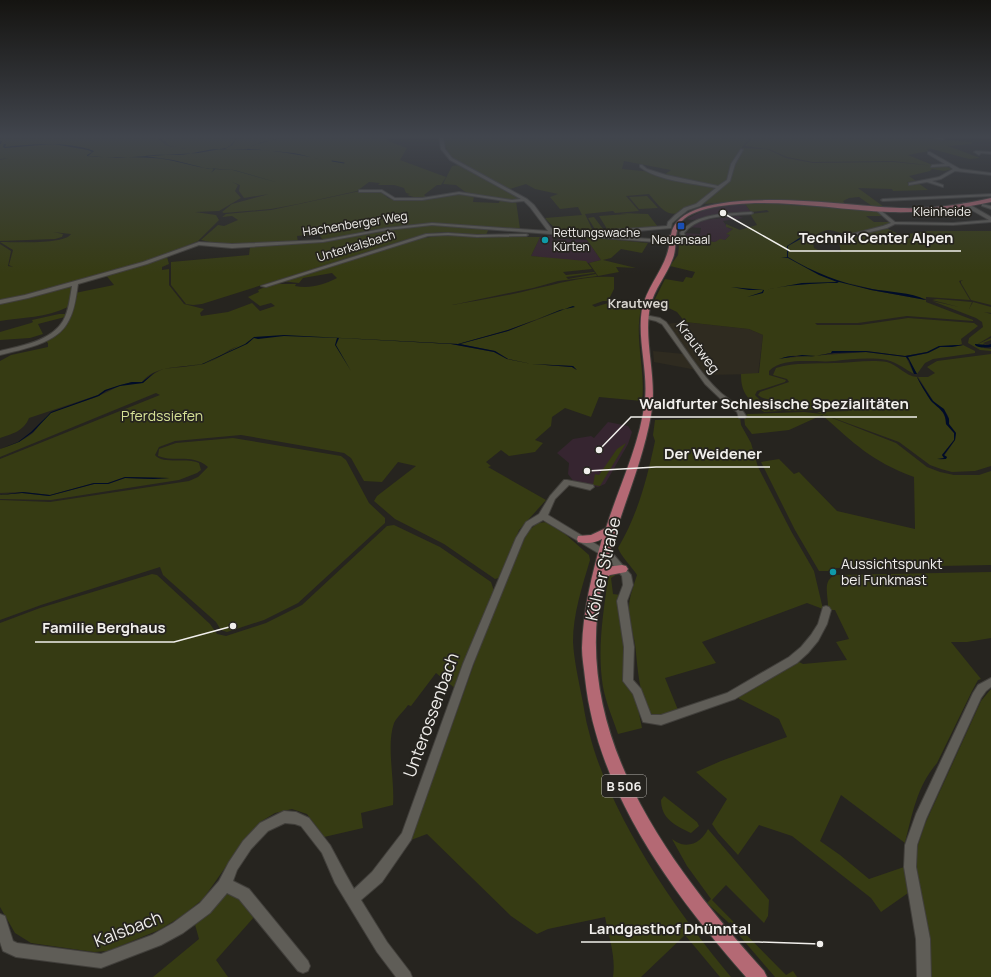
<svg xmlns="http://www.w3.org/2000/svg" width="991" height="977" font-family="Manrope,sans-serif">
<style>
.commercial{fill:#362530}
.built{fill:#2f2b20}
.green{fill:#363b13;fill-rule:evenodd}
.water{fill:#000c29}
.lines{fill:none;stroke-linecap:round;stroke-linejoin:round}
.stream{stroke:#000c29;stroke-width:1}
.canal{fill:#000c29;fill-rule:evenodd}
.minor-casing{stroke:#413f3b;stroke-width:2}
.major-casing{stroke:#413f3b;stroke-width:2}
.minor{fill:#5f5d57;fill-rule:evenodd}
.major{fill:#b46974;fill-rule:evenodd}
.transit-dot{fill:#1a4fb4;stroke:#26241f;stroke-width:1.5}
.culture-dot{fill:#0f9aa8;stroke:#26241f;stroke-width:1.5}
.labels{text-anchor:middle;stroke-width:3.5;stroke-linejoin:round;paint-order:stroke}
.far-street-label{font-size:12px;fill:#f1efec;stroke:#26241f}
.far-poi-label{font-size:12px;fill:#f1efec;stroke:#26241f;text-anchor:start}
.far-neighbourhood-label{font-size:13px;font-weight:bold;fill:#d6d3cd;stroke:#26241f}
.shield{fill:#26241f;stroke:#b4b2ae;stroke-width:1}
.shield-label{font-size:13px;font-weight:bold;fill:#f1efec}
.street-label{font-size:14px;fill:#f1efec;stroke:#26241f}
.park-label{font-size:14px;fill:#d5e095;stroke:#26241f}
.poi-label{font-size:14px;fill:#f1efec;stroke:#26241f;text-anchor:start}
.near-street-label{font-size:17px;fill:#f1efec;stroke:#26241f}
.leader{fill:none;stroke:#f1efec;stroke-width:1.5}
.callout-dot{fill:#f1efec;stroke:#26241f;stroke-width:1.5}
.callout-label{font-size:15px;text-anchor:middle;font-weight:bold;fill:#f1efec;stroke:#26241f;stroke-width:3.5;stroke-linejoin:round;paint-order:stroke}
</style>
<rect width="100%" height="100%" fill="#26241f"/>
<path class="commercial" d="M734,204H745L751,212L692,220L687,219L704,210Z
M738,216L743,218L723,221L728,228L733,229L727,234L730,235L725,240L715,242L687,239L685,235L686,233L700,234L701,228L689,227L704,220Z
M555,235L566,236L554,237L552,243H555L558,239L587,240L601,260L589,263L531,256L540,237Z
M608,422L628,426L632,432L628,444L605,484L598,487L574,482L568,474L569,463L557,453L573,439L591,436L594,438Z"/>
<path class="built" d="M685,322L749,329L763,335L758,374L704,375L666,324Z
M653,351L684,354L697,370L654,362Z"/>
<path class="green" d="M0,136H154L168,146L187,149L170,146L159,137L384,136L388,141L407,148L400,160L446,177L441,185H437L424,195L426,197L417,198L407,195L410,194L406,193L404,188L394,185H378L380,183L369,182L357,191L298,204L271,209L224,213L222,212L232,204L269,194L244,198L239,191L240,185L232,182L238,185L235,191L241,198L219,211L195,212L216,215L219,220L198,241L157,258L33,294L0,301V244L11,251L8,266L13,267L9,265L13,250L0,242C13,242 64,245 71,234L53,232L63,234L62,237L55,239L0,241V160L8,158L0,159V144L2,142L0,141Z
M444,136H651L650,138L651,136H751L736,155L727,180L718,186L664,175L671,170L624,161L622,169L653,172L716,187C706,196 684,218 669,213C662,211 654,200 649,194L626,196L639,211L615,213L613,211L585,214L593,231C572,238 560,236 545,218L582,215L578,207L560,209L550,197L558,194L535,189L526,184L510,189C493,180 457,167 447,151C445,147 445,141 444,136Z
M754,136H917C935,141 953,140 972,142V144L948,146L980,158L969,159L928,148L930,149L927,150L929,151L908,155L935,166L893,161L813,162L787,157L769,149L745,146Z
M743,148L767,149L786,158L813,163L893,162L945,167L944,166L953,169L944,171L932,169L930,171L909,176L916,181L907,182L910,185L918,183L928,190L893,191L892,189L858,188L884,207L872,206L859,197L849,198L843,201L845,204L749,200L704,204L719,188L728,183L735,164Z
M459,165L512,194L518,199L512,200L468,194L456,185L443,184L452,166Z
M360,191L381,192L388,198L394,200H422L461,194L474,196L473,202L499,203L500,199L516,201L520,229L421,224L334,239H322L319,234L297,236L298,242L223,245L201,240L218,225L224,226L238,220L232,216L222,217L226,214L271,210Z
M647,196L658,208L639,209L629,197Z
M745,204H775L878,211L886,216H866L874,222H891C886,227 855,236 847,234C828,231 830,225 812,238L814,248L818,250L841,252L838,238L886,228L901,235L928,231H991V305L971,300L961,283V281L963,280L959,281L960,283L970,300L926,297V299L872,289L848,283L871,290L926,300V302L973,320V321L907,316L858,323H815L817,325H860L908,318L974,323L978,326L961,339L962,344L952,347L939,346L927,352L905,356L866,351H833L831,353C826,354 820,355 815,356C804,357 794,354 783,358L866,352L906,357L914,374C905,369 898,363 887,360C871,357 851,359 835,361C816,363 784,356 769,371V375L786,380L785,382L757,391L755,395L760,400L784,404L787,407L780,411L764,412C749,399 741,395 741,374L759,373L763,335L749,329L685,322L677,312L654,301L665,279L683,282L686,277L692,278L695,272L670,266L678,255L679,245L687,243V239L715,242L720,239L725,240L730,235L726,234L733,229L726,227V224L740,230L757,225L750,214L769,212L767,210L751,212Z
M620,213L648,214L658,227L596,231L588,218L594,217L603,229H607L599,216L627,214Z
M436,225L489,228L486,235L442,232L424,234L202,304L193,305L186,304L171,285V262L249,255L250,247L324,242L413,226Z
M446,235L487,237H540L531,256L586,261L592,269L563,272L566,275L594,272L595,273L566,277L568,279L596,274L597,276L558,281L533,288L452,305C479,300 507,296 534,289C561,283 586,275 614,277V289L608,301H603L592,305L595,307L608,303L641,309C634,339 646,371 642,401L599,397L591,417L565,408L552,417L551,426L535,440L543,443L535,452L509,456L501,450L486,462L491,466L488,467L546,500L519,530L499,578L495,579L444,544L395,519L374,501L377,496L416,466L398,462L382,482L364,481L351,458L344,453L241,435L175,441L159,447L155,455C163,465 188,457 199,463L201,470L197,473L179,480L51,500L0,499V495L22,493L49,496L94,484H108L125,478L153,479L169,478L125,477L108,483H94L50,495L23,492L0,493V459L160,395L156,393L0,457V449C12,445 23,441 33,433C39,427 43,417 51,413C66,406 83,402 98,396C109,392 119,384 131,383C134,383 138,384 141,383C146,382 154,371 164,369C176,367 190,367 203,364C215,361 227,352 238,346C227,350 215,361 202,364C183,368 156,364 142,382H132L105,390L98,395L29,418C24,431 12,434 0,438V361L11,355L48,347V343L44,340C70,323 68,325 75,293L114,285L105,274L167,257L169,264L162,267V270L169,269V285L184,304L204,309L200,313L201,316L228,312L252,303L260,311L275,306L271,303L260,306L248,297L259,292L258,290L272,284H296L295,286C310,289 323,285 337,278L332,273L303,278L299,283L281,281L423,238ZM573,306L508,331L459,344L495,351L508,359L532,364L573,366L576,370L572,367L532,364L507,359L494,352L451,344L343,338L458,344L508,330Z
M585,237L648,243L642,253L621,249L611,258L603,260L636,268L616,267L619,272L598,276L589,263L601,260Z
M73,285L68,307C46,318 23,317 0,321V303Z
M937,299L972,302L969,309L973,302L991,307V313L984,312L991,314V336L976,345L991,338V340L983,343L991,347L983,344L984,348L991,349V351L980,350L968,343L969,338L983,327L982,322L976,318L932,301L959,307L932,300Z
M59,314H66L65,317L38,324L43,334L30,338L0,340V332L31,323L33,322L32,320Z
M963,345L975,351V353L933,359L925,363L917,374L908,359V357L928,353L940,347H952Z
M991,354V466L975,471L952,472L941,469L930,465L899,442L817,412L849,411L846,409L785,411L790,407C785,397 767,403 758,395L760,392L789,382L787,379L773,375L776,368C796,362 814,364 834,363C851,363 870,359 887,362C898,365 905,376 917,377C921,385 926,394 932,401C939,409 946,412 946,424L954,433V440L942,455L944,458L938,460L945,459L947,457L944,456L955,440L956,433L949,424C951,411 938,408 932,399C927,392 923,384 918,377H928L935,373L927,367L937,361Z
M804,412L822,414L896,443L927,467L940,472L954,475H979L991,471V565L836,568L837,571H819L795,530L761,462L779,459L794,474L799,472L837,511L915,529L914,477C871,461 855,444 822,415L789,430L752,434L745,425L744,416L748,414Z
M740,417L741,425L751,443L758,467L791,531L814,571L823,609L807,603L702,642L716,663L665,678L678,710C671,713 661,718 655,716C639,710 637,658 635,644C633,632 628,619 629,608C629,597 634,585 637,575C632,567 620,555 618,548C638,514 647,479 655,441L653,435L655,420Z
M233,438L341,456L346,460L369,503L385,518V523L298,603L264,620L227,632L221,630L216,622L163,575L160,567L41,605L0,620V500L50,502L189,481L198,477L208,467C191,453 176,463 158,456L159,449L176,443Z
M626,443L600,486L593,485L595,474L599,475L617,449Z
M546,522L565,534L589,555L590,560C582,587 573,614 573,642C574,660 578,677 581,693C584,706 585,719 589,732C610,816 676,911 731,977H720L685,935L641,977H613C616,957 609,937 605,917L548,929L537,934L511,916L427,834L411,840L494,608L528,531L538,523Z
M394,525L440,547L491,582L494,591L456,689L436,673L411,706L408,705C404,711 397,717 394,723C386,746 395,780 393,805L361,813L363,828L324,837L307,814L292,809L275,813L260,822L246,838L203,899L182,916L159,930L108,951L94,952L31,943L15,933L0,907V623L40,608L152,574L157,575L210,624L217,634L226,636L266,623L302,605L387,526Z
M991,572V638L967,642H951L981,679L978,680L972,691L937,763C917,786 912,815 905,843L841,795L820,841L840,855L869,879L904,867L908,893L881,912L871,898L792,836L759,825L738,855L718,833L712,824L727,799L696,772L721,761L787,737L779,719L736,697L797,661L803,664L847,660L836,642L849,639L835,610H828C829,596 821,580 836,575Z
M610,573H619L611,578L613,594L620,595L624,646L625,684L635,694L642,728L618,734C613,719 606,703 603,687C597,651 603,614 608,579Z
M991,689V977H931L915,867L917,848L925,824L981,701Z
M664,796L697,822L699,826L691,833C676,826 661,819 661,800Z
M708,829L769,900L768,916L764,923L726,885L712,900L786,975L793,971L797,977H775L738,934L731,922L729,923L707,903L711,899L687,866L672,839C675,841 678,843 681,844C694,847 703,839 708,829Z
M228,893H235L255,916L216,960L228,977H153L199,939L194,921L219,899Z"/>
<path class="water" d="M312,136C294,137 262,138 248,149C272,150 296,154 320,159C311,158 302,154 293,153C269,150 244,149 219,149C206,149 193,154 179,155C168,155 157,154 145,156L173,160L205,168L234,170L279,183L233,170L215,169L211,173L214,169C210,168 208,169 205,168C187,165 171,159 153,158C131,156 109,159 87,156V155L92,152L88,150L53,144L5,148L3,147L4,144H0V141H2L1,144H6L5,147C34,144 66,141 94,151L88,156L116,158L198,153L226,148L231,145L237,138L232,145L225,149L246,150L254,145L275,139Z
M804,235L806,236L788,246V257C815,273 840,283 872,289C888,292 911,292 926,300L871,290L839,282L837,283C812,283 789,285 764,290L763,293L747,297L762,292L763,290H749L731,287L764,290L802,283L837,282L819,275L788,258L781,257H787V246Z
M573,306L575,307L560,310L508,331L460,344L495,351L508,359L532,364L573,366L577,370L572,367L532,364L507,359L494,352L451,344L339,338L336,345L351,371L335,345L337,338L284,336L258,339L254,338L247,344L203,364L164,369L155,372L143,383L120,386L106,391L99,396L51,413L33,432L19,442L0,449L18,442L31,432L51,412L98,395L105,390L120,385L132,382H142L155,372L164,369L202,364L245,344L254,337L284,335L458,344L508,330Z
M955,345H963L952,347H940L928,353L908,357L917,374H914L909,361L906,357L866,352L834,353L815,356L802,355L779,359C792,354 802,357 815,356C820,355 826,354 831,353L832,351H866L905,356L927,352L939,346Z
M917,377L933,401L944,409L949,419V424L956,433L955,440L944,455L947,457L946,459H937L944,458L942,455L954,440V433L946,424C946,411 939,409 931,401C927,395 919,382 917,377Z
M125,477L170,478L153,479L125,478L108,484H94L49,496L22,493L0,495L23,492L50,495L94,483H108Z"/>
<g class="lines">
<path class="stream" d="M332,161L344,163"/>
<path class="canal" d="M975,344L988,345L991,344V347C986,348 978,348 975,345Z"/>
<g class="minor-casing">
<path id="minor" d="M439,136H443L445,149L452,158L527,199L534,205L554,232L588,234V233L599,231L667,226L668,222L675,215L684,208L696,204L716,188C693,183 658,181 640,167V165H642L647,169L666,175L718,186L727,180L731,164L741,149L743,150L735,164L730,181L700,206L688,210L679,217L672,223L671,228L593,235L680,241L683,240L680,233C696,212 727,214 751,212L753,213L751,214C729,216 700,214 684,233L688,241L681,244L432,225L387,230L323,242L232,248L199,245L147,264L78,284C76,296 75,309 69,320C58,344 23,349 0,355V351C21,346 51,341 63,321C69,311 70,297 72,286L28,298L0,304V300L25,295L143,262L199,242L232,244L323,240L387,228L432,223L548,231L530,207L524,201L512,202L459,194L422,200H394L381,192H359V190H382L395,198H422L459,192L512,200L521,199L450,160L441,149Z
M927,136H933L944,139L942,140Z
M962,136H991V138L964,137Z
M976,151L991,152V154L981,153L979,155L974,152Z
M928,152H930L960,169L991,173V175L955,171L941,179L932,181L943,185V187L927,182L909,185V183L939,177L953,169L949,166L931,167L932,165L945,164L928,154Z
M991,194V196L883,201L881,200L883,199Z
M963,203H967L991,217V222L953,225L895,224L887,228L823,243L821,242L883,226L891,223L877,211V210L879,209L895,222L953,223L989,220L963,205Z
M982,204L991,206V209L982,206Z
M448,233L477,235L526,234L528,235L526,236L477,237L448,235L428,236L266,287L261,286L426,234Z
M645,315L660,318L666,322C684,346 699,373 721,393C729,400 741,406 746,416L745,418H739L737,412L726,404L705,384L662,324L656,321L643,318V316Z
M564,480H567L593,485L594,487L590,490L569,485L555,499L548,515L614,555L631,575L633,585L627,601L634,647L633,680L641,689L651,715H661L727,693L789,657L801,647L811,635L818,624L823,607L826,606L829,607L831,610L827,624L818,641L808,653L797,663L735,699L661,725L643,722L633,694L623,681L624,647L617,601L623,585L622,576L608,559L543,520L532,526L524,538L473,664L411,840L382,882L361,900L387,942L410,972L412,977H396L377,952L335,883L322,853L301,826L295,824L285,823L268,831L251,849L237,870L233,881L249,889L308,961L310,966L308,971L303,973L298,971L239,899L227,893L210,913L183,933L161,945L101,968L16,957L3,951L0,942V914L5,916L13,941L17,943L101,954L152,935L173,923L200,903L219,881L229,862L243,841L260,823L284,811L296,812L309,818L330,845L345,873L354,889L372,872L402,833L463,664L516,538L526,522L539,514L550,496Z
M991,678V687L986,691L981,698L926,819L917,845L916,867L930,939L931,977H917L916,939L904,867L905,845L916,814L973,693L978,685Z"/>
</g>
<g class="major-casing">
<path id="major" d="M991,198V202C958,209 924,213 890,212C845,210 800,202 755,203C736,204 689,206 679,225C674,235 677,248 673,258C667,275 654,289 650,307C643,342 658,378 651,415C642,467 618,516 606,567L622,565L626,566L628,569L626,572L610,575L603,580C568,732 668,864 764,971L767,977H746C673,894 597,792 585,678C584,668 582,658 582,648C583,610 592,574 602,539C595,543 587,544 578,542L577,539L578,536L591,535L606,528C619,486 640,445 645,400C648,370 637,339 642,309C647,284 668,267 670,239L658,243L655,241L671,235C679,178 858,208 900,208C931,209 961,205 991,198Z"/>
</g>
<use href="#minor" class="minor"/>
<use href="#major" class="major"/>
</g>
<linearGradient id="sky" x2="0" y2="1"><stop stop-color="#151411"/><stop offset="0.5" stop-color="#41454d"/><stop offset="1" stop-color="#41454d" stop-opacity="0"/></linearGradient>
<rect width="991" height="273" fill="url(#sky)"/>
<rect class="transit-dot" x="677" y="222" width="8" height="8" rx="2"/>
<g class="culture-dot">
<circle cx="545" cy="240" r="4"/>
<circle cx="833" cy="572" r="4"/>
</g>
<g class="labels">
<g class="far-street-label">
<text x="942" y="216">Kleinheide</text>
<text transform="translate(355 224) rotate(-9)" y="4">Hachenberger Weg</text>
<text transform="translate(356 246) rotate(-17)" y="4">Unterkalsbach</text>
</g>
<g class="far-poi-label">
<text x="553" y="237">Rettungswache<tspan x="553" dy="14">Kürten</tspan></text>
<text x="681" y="244" text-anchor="middle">Neuensaal</text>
</g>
<g class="far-neighbourhood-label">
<text x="638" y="308">Krautweg</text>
</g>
<rect class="shield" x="602" y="775" width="44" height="22" rx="3"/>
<g class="shield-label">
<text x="624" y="791">B 506</text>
</g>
<g class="street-label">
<text transform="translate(698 347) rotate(53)" y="5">Krautweg</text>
</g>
<g class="park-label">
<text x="162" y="421">Pferdssiefen</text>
</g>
<g class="poi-label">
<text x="841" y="569">Aussichtspunkt<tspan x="841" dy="16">bei Funkmast</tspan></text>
</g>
<g class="near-street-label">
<text transform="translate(603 569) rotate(-77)" y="6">Kölner Straße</text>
<text transform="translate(431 715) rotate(-70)" y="6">Unterossenbach</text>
<text transform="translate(128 929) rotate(-21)" y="6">Kalsbach</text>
</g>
</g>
<path class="leader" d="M723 213L790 251H961M599 450L631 417H917M587 471L656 467H770M233 626L174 642H35M820 944L759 942H581"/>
<g class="callout-dot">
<circle cx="723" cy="213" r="4"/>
<circle cx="599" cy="450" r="4"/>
<circle cx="587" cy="471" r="4"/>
<circle cx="233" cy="626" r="4"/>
<circle cx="820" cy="944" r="4"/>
</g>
<g class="callout-label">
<text x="876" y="243">Technik Center Alpen</text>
<text x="774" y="409">Waldfurter Schlesische Spezialitäten</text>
<text x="713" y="459">Der Weidener</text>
<text x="104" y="633">Familie Berghaus</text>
<text x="670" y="934">Landgasthof Dhünntal</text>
</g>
</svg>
